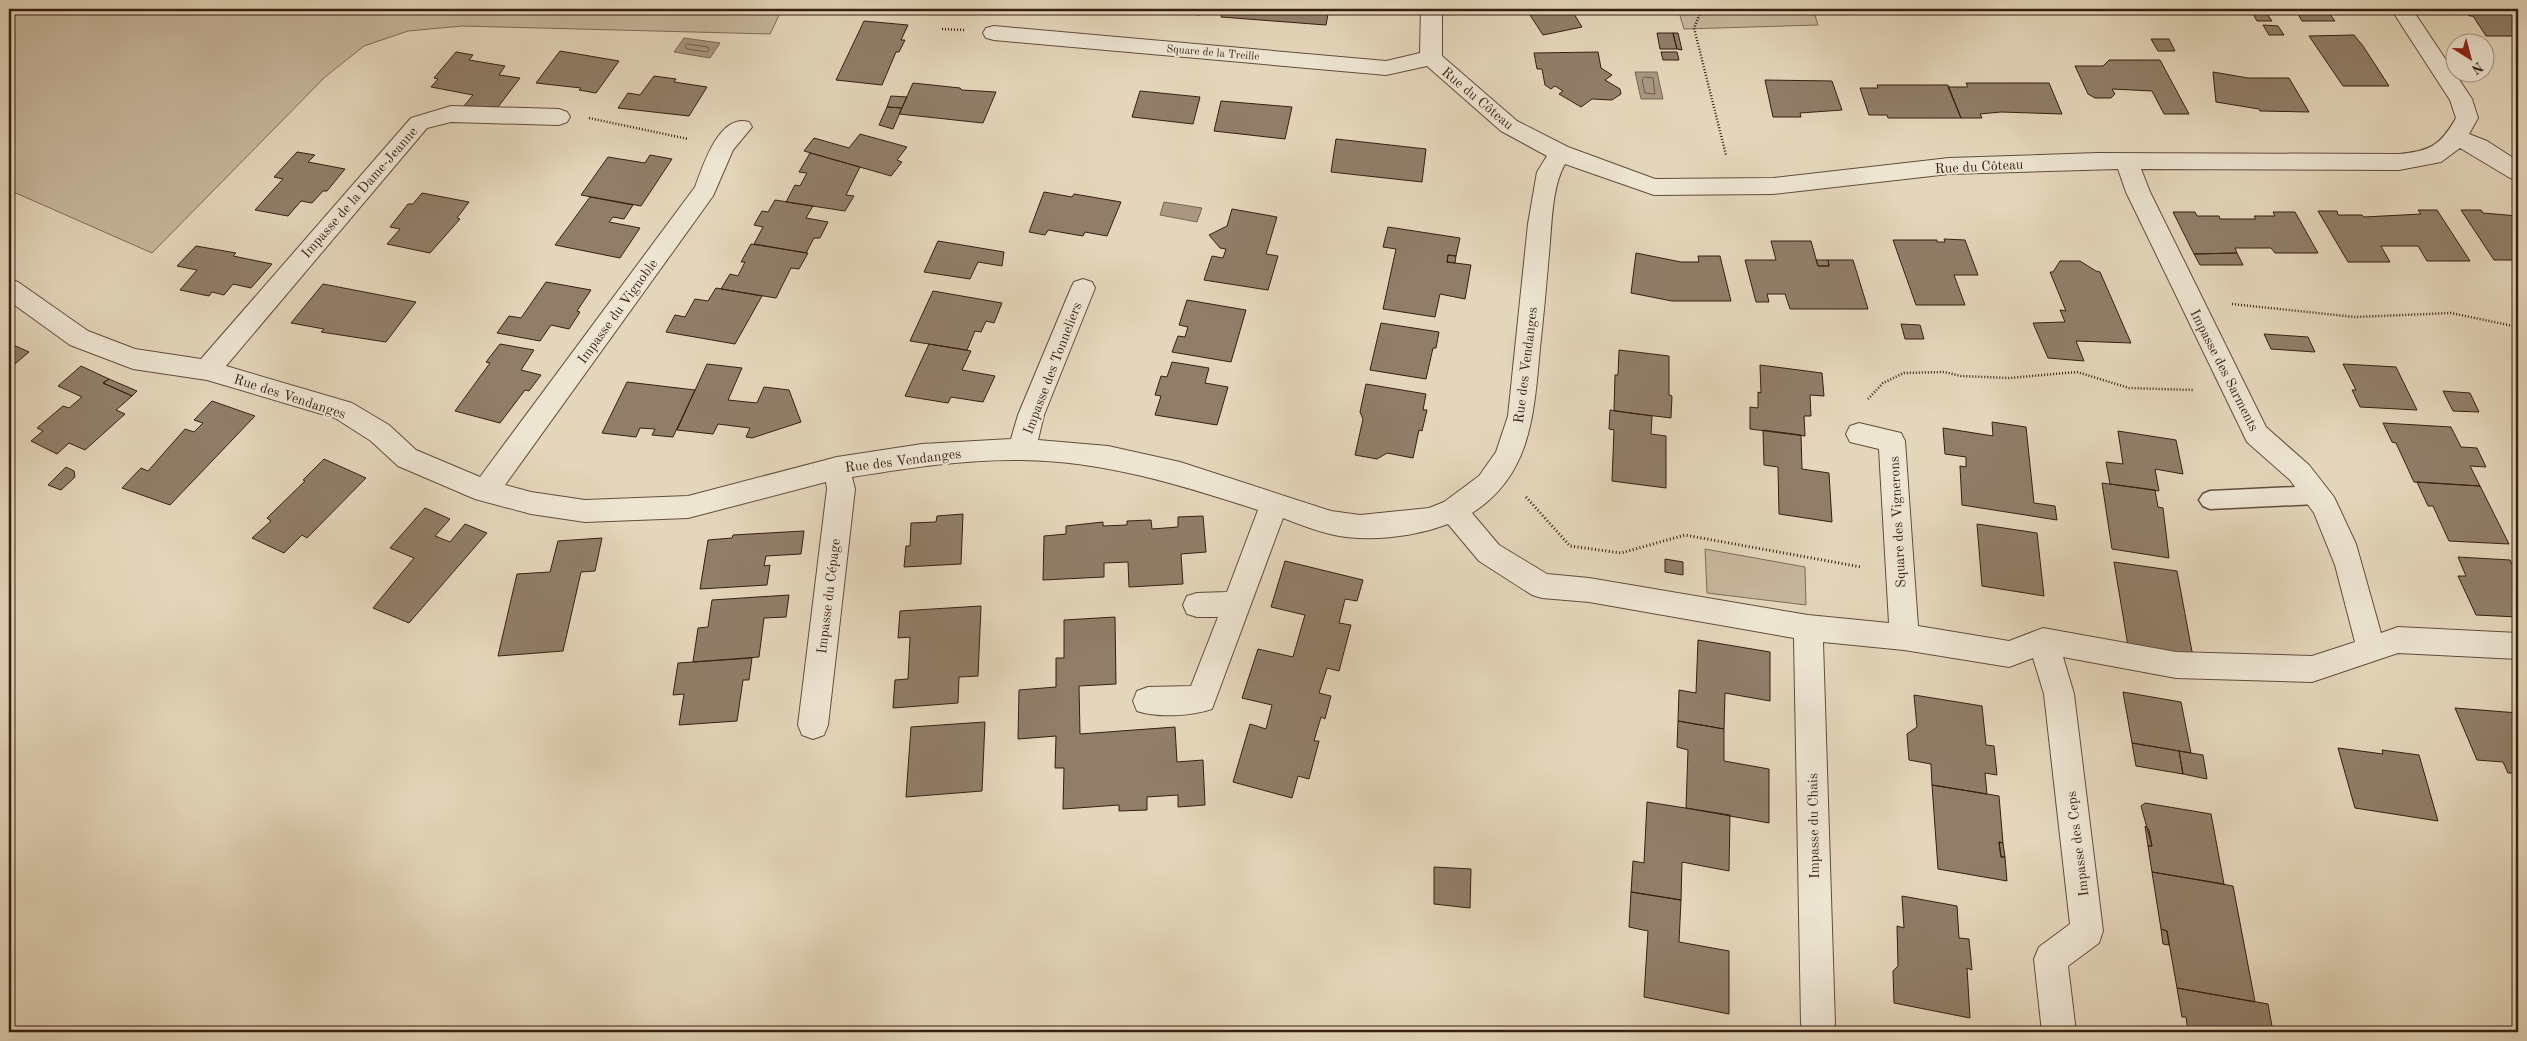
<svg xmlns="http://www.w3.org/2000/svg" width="2527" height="1041" font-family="'Old Standard TT',serif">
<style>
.green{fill:#c7b79d;stroke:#7f6a57}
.water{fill:#a99781;stroke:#7b6754}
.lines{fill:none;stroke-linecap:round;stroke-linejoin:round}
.shore{stroke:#705a49;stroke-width:1}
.building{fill:#917e69;stroke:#371e11}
.service-casing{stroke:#624c3b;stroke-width:3}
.minor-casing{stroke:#624c3b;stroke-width:2}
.path-far1{stroke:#371e11;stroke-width:2.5;stroke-dasharray:1 2;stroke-linecap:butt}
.path{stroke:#371e11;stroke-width:3;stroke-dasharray:1 2.5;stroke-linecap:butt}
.service{fill:#ede4d2;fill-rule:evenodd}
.minor{fill:#ede4d2;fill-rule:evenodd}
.labels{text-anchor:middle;stroke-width:4;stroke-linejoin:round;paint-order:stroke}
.far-street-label{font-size:11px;fill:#371e11;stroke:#ede4d2}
.street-label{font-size:14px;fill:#371e11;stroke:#ede4d2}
</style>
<rect width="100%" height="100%" fill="#e4d6ba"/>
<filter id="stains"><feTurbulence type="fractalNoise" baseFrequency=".004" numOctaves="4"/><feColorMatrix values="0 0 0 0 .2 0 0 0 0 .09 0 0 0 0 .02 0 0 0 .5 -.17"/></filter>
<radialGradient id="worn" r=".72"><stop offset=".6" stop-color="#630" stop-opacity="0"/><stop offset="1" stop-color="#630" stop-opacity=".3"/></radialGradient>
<path class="green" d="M9,9H782L770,34L462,26L408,31L364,46L325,77L152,253L9,190Z
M1678,9H1813L1818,25L1684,29Z
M1705,549L1805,567L1806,605L1707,593Z"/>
<path class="water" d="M684,38L720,43L710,58L674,52Z
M1635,72H1657L1663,99H1641Z
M1164,202L1202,208L1197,222L1160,215Z"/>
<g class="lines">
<path class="shore" d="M687,44L708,47L709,50L707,52L687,49L685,46Z
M1645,77L1653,78L1655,94L1645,93L1642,80Z"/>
</g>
<path class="building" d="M1169,9H1202L1200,15L1168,12Z
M1223,9H1329L1326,25L1221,17Z
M1526,9H1571L1582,27L1543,35Z
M2295,9H2326L2335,21H2302Z
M2464,9H2507L2518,24V36H2486L2473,16H2469Z
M2253,14H2267L2272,21H2257Z
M864,21L908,25L901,40H905L899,52H896L882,85L836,80Z
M2263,25L2278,26L2284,35H2269Z
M1657,33H1673L1677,49H1660Z
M1673,33H1678L1682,50L1677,49Z
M2354,35L2363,46L2389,86H2343L2309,36Z
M2151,39H2169L2175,51H2158Z
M560,51L619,61L596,93L579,90L581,88L536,83Z
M456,52L473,55L469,60L505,66L499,75L520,78L498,107L464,106L473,95L431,87L438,79L434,78Z
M1598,52L1601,68L1612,75L1605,80L1620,89L1621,94L1612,100L1592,99L1581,107L1559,94L1563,91L1555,86L1551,89L1545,85L1542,69H1537L1534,53Z
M1661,52H1677L1679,60H1663Z
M2109,60H2160L2189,114H2164L2152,91L2112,89L2115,94L2111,98H2095L2088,94L2075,66H2103Z
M2213,72L2248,78H2289L2309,112L2260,111L2259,109L2216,102Z
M654,76L676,79L674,82L707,87L689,116L618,108L628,93L640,95Z
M1765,80L1832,81L1842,110L1800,113L1801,117H1773Z
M913,83L960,88L962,90L996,92L983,123L899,114Z
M1966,83H2049L2062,114L2001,112L1980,114L1982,118H1961L1948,87H1968Z
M1877,85H1948L1961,118H1888L1887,115H1869L1860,88H1878Z
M1140,91L1200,97L1193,124L1132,117Z
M891,96L907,97L902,108L887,107Z
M1221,101L1292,107L1285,139L1214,131Z
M887,107L902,108L893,129L879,125Z
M860,134L907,147L897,160L902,162L891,176L804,151L814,138L849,148Z
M1336,139L1426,149L1422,182L1331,172Z
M297,152L315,155L308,162L345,169L327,191H323L312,203L301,201L288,216L255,210L283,179L274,177Z
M810,153L860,167L846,195L854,196L845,211L786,202L795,185L800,186L807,173L799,172Z
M650,155L672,159L641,206L581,195L608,157L645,163Z
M1044,192L1072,197L1074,194L1121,202L1107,236L1085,232L1083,236L1048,230L1045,235L1029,232Z
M422,193L469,202L457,218L460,219L430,253L387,244L400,229L390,227L408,204H413Z
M590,197L633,205L624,219L613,217L609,222L640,228L620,258L555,245Z
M775,200L813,206L806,218L828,222L820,238H814L806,253L754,244L763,227L754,225L762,211L768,212Z
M1232,209L1277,217L1266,254L1278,256L1268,290L1204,280L1212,256L1223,258L1226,249L1220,248L1209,235L1227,226Z
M2418,210H2437L2470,261H2427L2418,246H2381L2390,262H2348L2318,211H2337L2338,215H2362L2364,217L2421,214Z
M2461,210H2481L2483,213L2518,216V260H2494Z
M2173,212H2195L2197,216H2219L2220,219H2256L2254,216H2275L2273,212H2295L2318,253H2275L2271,248H2235L2237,253L2194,254Z
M1388,227L1460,238L1456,256L1448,255L1447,262L1471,265L1465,299L1440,294L1435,317L1383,309L1396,249L1383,247Z
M1944,239L1965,240L1978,275H1954L1965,305H1916L1893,240H1937V242H1945Z
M938,241L1004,252L1002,266L978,262L970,279L924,272Z
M1771,241H1811L1818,266H1829L1828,260H1853L1868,309H1790L1785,294H1767L1769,302H1756L1745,260H1776Z
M751,244L808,253L799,269L791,268L776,298L721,289L730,274L738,276L745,262H741Z
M196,246L236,253L233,256L272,264L251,288L233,284L224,295L212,292L209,296L180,290L197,270L177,266Z
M1636,253L1681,262H1699L1698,256H1720L1731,301H1672L1631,293Z
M2237,253L2243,265H2200L2194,254Z
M1448,255L1456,256L1455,263L1447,262Z
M1816,260H1828L1829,266H1818Z
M2060,261H2080L2096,271L2100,272L2131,343L2076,341L2084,361L2048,358L2033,323L2065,322L2060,310L2066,311L2050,272H2053Z
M546,282L591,290L577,311L580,312L569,329L551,325L540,341L497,333L509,316L521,318Z
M323,284L416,302L386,342L321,332L324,329L291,323Z
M716,288L762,296L735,344L666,332L675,315L685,317L695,299L708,301Z
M933,291L1002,303L994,323L986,321L981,332L975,331L967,350L910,341Z
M1187,300L1246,310L1231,362L1172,352L1178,336L1185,337L1188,327L1179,325Z
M1381,323L1439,332L1436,348H1433L1426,379L1370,370Z
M1901,324L1920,325L1924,339H1905Z
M2264,334L2308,337L2315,352L2271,349Z
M9,343L29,352L9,369Z
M500,344L534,350L521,370L541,375L529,391L525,390L500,423L455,411L490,363L486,362Z
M929,344L971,351L962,370L995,376L983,402L951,397L948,403L905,396Z
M1619,350L1669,356V395L1672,396L1671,418L1614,411L1615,375H1618Z
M1172,362L1209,368L1205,383L1228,387L1217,425L1155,415L1161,396L1155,395L1161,376L1167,377Z
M707,364L742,368L728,400L757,403L764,387L789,390L801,422L752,438L746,437L750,428L718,424L713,434L677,430Z
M2343,364L2396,367L2417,410L2360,407L2352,390H2356Z
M1760,365L1822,373L1824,396L1810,395L1811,416H1804L1805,436L1750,429V407L1758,408V392L1761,393Z
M81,366L109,379L103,383L132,396L116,410L125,414L85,450L69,443L57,454L31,441L43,431L37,428L63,406L69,408L82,397L58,386Z
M109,379L137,391L132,396L103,383Z
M627,382L695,390L673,437L652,435L655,429L640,428L636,437L602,433Z
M1366,384L1426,394L1423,410H1427L1422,431L1419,430L1413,458L1387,453L1377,459L1355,455L1363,419L1360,412Z
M2443,391L2470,393L2479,412L2453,411Z
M212,401L255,416L170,505L122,488L141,468L148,471L185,429L194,432L203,423L194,420Z
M1610,410L1652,416L1651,434L1666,436V488L1612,481L1614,430L1609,429Z
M1992,422L2026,427L2034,503L2055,506L2057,520L1962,505L1960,466L1966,467V457L1945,454L1943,428L1993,436Z
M2383,423L2451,427L2461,447L2477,448L2486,467L2470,466L2480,486L2414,482L2396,443L2392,442Z
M1763,430L1801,435L1802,469L1829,473L1832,522L1779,514L1778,467L1764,465Z
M2118,431L2176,440L2183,474L2155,469L2159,491L2110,484L2106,462L2123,464Z
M324,459L366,478L307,538L302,535L284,553L252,538L271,521L267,518L305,481L303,480Z
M66,467L74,471L75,477L61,490L48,485Z
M2417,482L2480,486L2509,544L2449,541L2433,506H2428Z
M2102,483L2155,490L2158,507L2163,508L2169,558L2112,549Z
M425,508L450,519L435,536L450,542L465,524L487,533L409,623L373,608L414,558L390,548Z
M963,514L961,564L904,567L906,546H910L911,523L936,522L937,516Z
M1203,516L1206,552L1181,554L1183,584L1129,587L1128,562L1104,563V577L1043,580L1044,536L1066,534V526L1103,522V526L1127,525V521L1151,520L1152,529L1178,527V517Z
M1977,524L2037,533L2044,596L1982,586Z
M804,531L801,554L766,556L764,566L770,565L767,585L700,589L708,540L732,538L733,535Z
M602,538L595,571L581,572L563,651L498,656L517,574L550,572L558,541Z
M2458,557L2510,560L2518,578V617L2476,615L2458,576H2466Z
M1665,559L1683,562V575L1665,572Z
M1285,561L1363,580L1357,601L1345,599L1339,623L1351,625L1339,671L1327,668L1319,693L1331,696L1325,719L1321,717L1314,741H1319L1309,779L1298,776L1292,798L1233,782L1250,724L1266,729L1272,705L1242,698L1258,649L1293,657L1305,615L1271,607Z
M2114,562L2177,571L2193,657L2128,646Z
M789,595L786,617L764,618L759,657L693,662L698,628L708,627L712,600Z
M981,606L978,676L959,677L958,703L893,708L895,680L908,679L910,637L898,638L900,611Z
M1115,617L1116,684L1079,686L1080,734L1175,727L1177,762L1203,760L1205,805L1178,807V795L1147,797V810L1119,811V805L1063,809L1064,768H1055L1056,736L1018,739L1019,690L1056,687V658H1064V620Z
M1698,640L1770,652V701L1725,693L1724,729L1678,721L1679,690L1696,693Z
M752,658L749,680H743L737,721L679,725L684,694L673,695L678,663Z
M2123,692L2181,702L2191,753L2132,743Z
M1914,695L1982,706L1986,745L1994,746L1997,775L1985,773L1987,794L1932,785L1931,764L1909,760L1907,734L1917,727Z
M2455,708L2518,713V773H2508L2503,762L2477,760Z
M1678,721L1724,729V761L1769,769V823L1686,808L1688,750L1677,747Z
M985,722L982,791L906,797L911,727Z
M2132,743L2179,751L2183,774L2136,766Z
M2338,748L2383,754L2382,750L2419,755L2438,821L2355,808Z
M2179,751L2203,755L2207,779L2183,774Z
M1932,785L1999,796L2003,843L1999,842L2001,857H2005L2007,881L1938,869Z
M1647,802L1730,815L1729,871L1682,862L1681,900L1631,892L1633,861L1644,863Z
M2145,803L2211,814L2224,884L2152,872L2148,846H2152L2141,806Z
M2145,826L2149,830L2152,846H2148Z
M1999,842L2003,843L2005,857H2001Z
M1434,867L1471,869L1470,908L1434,904Z
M2152,872L2233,886L2255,1002L2177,988L2167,931L2161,929Z
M1631,892L1681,900L1679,942L1729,951V1014L1644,997L1648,931L1629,927Z
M1902,896L1957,906L1959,938L1969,939L1972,970L1967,968L1970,1018L1894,1003L1893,971L1898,966L1897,926L1904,928Z
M2161,929L2167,931L2169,945L2163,944Z
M2177,988L2268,1004L2273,1032H2188L2186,1017H2182Z"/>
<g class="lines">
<g class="service-casing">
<path id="service" d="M2317,486L2324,489L2327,495L2324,501L2317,504L2210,509L2203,506L2199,500L2203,494L2210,491Z"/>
</g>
<g class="minor-casing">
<path id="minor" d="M1421,9H1442V56L1517,121L1568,147L1655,179L1773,178L1949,158L2098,153L2399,154C2430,151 2440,146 2456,118L2450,100L2391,9H2412L2472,99L2478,118L2469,134L2487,141L2518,161V180L2510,178L2460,148L2441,162L2399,170L2141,169L2150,192L2266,427L2309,465L2334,497L2356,544L2381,633L2398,627L2518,633V659L2398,653L2312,682L2176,678L2063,657L2074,694L2103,931L2099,943L2068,966L2076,1032H2042L2034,959L2039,947L2070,924L2044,694L2033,658L2009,667L1904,650L1823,642L1835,1024L1832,1032H1804L1801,1024L1794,638L1589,602L1542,598L1532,595L1479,561L1448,524C1414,537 1366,543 1330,534C1314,530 1298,524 1283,518L1212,709C1191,716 1158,718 1137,711L1133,701L1137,691L1148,687L1191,686L1218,617H1197L1187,614L1183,605L1187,596L1197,593L1227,592L1258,510C1181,485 1104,461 1022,460C965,459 908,468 852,477L855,489L828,725L824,735L813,739L802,735L798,725L827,489L826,482L688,518L585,522L531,514L475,499L398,466L371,441L335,418L207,380L133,369L70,345L9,301V279L18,282L88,331L135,349L201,359L411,118L451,106L559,109L567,112L570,117L567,122L559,125L451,122L427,128L226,366L352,403L389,425L416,450L480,477L695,187C703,166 719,113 749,122L752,127L733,150L713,196L505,485L531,492L585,500L688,496L837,457L922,444L1011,439L1018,415L1071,288L1074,282L1083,279L1092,282L1095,288L1044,415L1038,440L1108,446L1180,462L1331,511L1360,515L1429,508L1444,502L1479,476L1496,452L1508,416L1528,224L1537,172L1547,156L1501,131L1427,66L1386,75L994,40L986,38L983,33L986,28L994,26L1386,61L1420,53ZM1565,164L1654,195L1773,194L1949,174L2118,169L2126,192L2247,442L2290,480L2314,513L2335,565L2355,642L2312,656L2176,652L2043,628L2009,641L1918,626L1905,441L1901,433L1859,423L1850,426L1846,434L1850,442L1879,449L1889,623L1808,615L1589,578L1547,574L1499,545L1472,513C1532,475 1534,412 1540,348C1544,313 1547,277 1550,242C1552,217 1553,185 1565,164Z"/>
</g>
<path class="path-far1" d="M1702,9L1694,28L1726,155
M942,29L964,30
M589,118L688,139
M2232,304L2355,317L2451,313L2518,327
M1868,399L1883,383L1904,373L1944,372L1961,376L2009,378L2077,372L2129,388L2194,390"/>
<path class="path" d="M1526,497L1570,546L1621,553L1685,535L1861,567"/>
<use href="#service" class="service"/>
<use href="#minor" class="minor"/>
</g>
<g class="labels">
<g class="far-street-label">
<text transform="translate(1213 52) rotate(5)" y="4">Square de la Treille</text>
</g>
<g class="street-label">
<text transform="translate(1478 98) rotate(40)" y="5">Rue du Côteau</text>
<text transform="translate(1979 166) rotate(-3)" y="5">Rue du Côteau</text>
<text transform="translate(359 192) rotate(-49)" y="5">Impasse de la Dame-Jeanne</text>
<text transform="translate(617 311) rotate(-54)" y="5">Impasse du Vignoble</text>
<text transform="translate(1525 365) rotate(-83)" y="5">Rue des Vendanges</text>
<text transform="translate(1052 368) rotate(-69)" y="5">Impasse des Tonneliers</text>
<text transform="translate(2225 370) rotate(63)" y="5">Impasse des Sarments</text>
<text transform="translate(290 396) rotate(18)" y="5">Rue des Vendanges</text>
<text transform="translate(903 460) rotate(-7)" y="5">Rue des Vendanges</text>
<text transform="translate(1897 522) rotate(-93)" y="5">Square des Vignerons</text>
<text transform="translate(828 596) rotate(-83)" y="5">Impasse du Cépage</text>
<text transform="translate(1813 826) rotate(-91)" y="5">Impasse du Chais</text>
<text transform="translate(2077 844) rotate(-97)" y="5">Impasse des Ceps</text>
</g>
</g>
<rect width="2527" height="1041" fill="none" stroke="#e4d6ba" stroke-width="30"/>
<rect x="10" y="10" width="2507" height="1021" fill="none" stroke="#371e11" stroke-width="2.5"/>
<rect x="15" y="15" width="2497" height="1011" fill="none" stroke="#371e11"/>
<g transform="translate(2470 58) rotate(144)"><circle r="24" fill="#ede4d2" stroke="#a49585"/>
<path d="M0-4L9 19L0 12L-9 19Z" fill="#8f2418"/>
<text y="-8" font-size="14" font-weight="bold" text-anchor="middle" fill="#371e11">N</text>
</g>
<rect width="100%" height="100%" filter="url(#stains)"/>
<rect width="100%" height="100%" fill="url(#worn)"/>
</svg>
